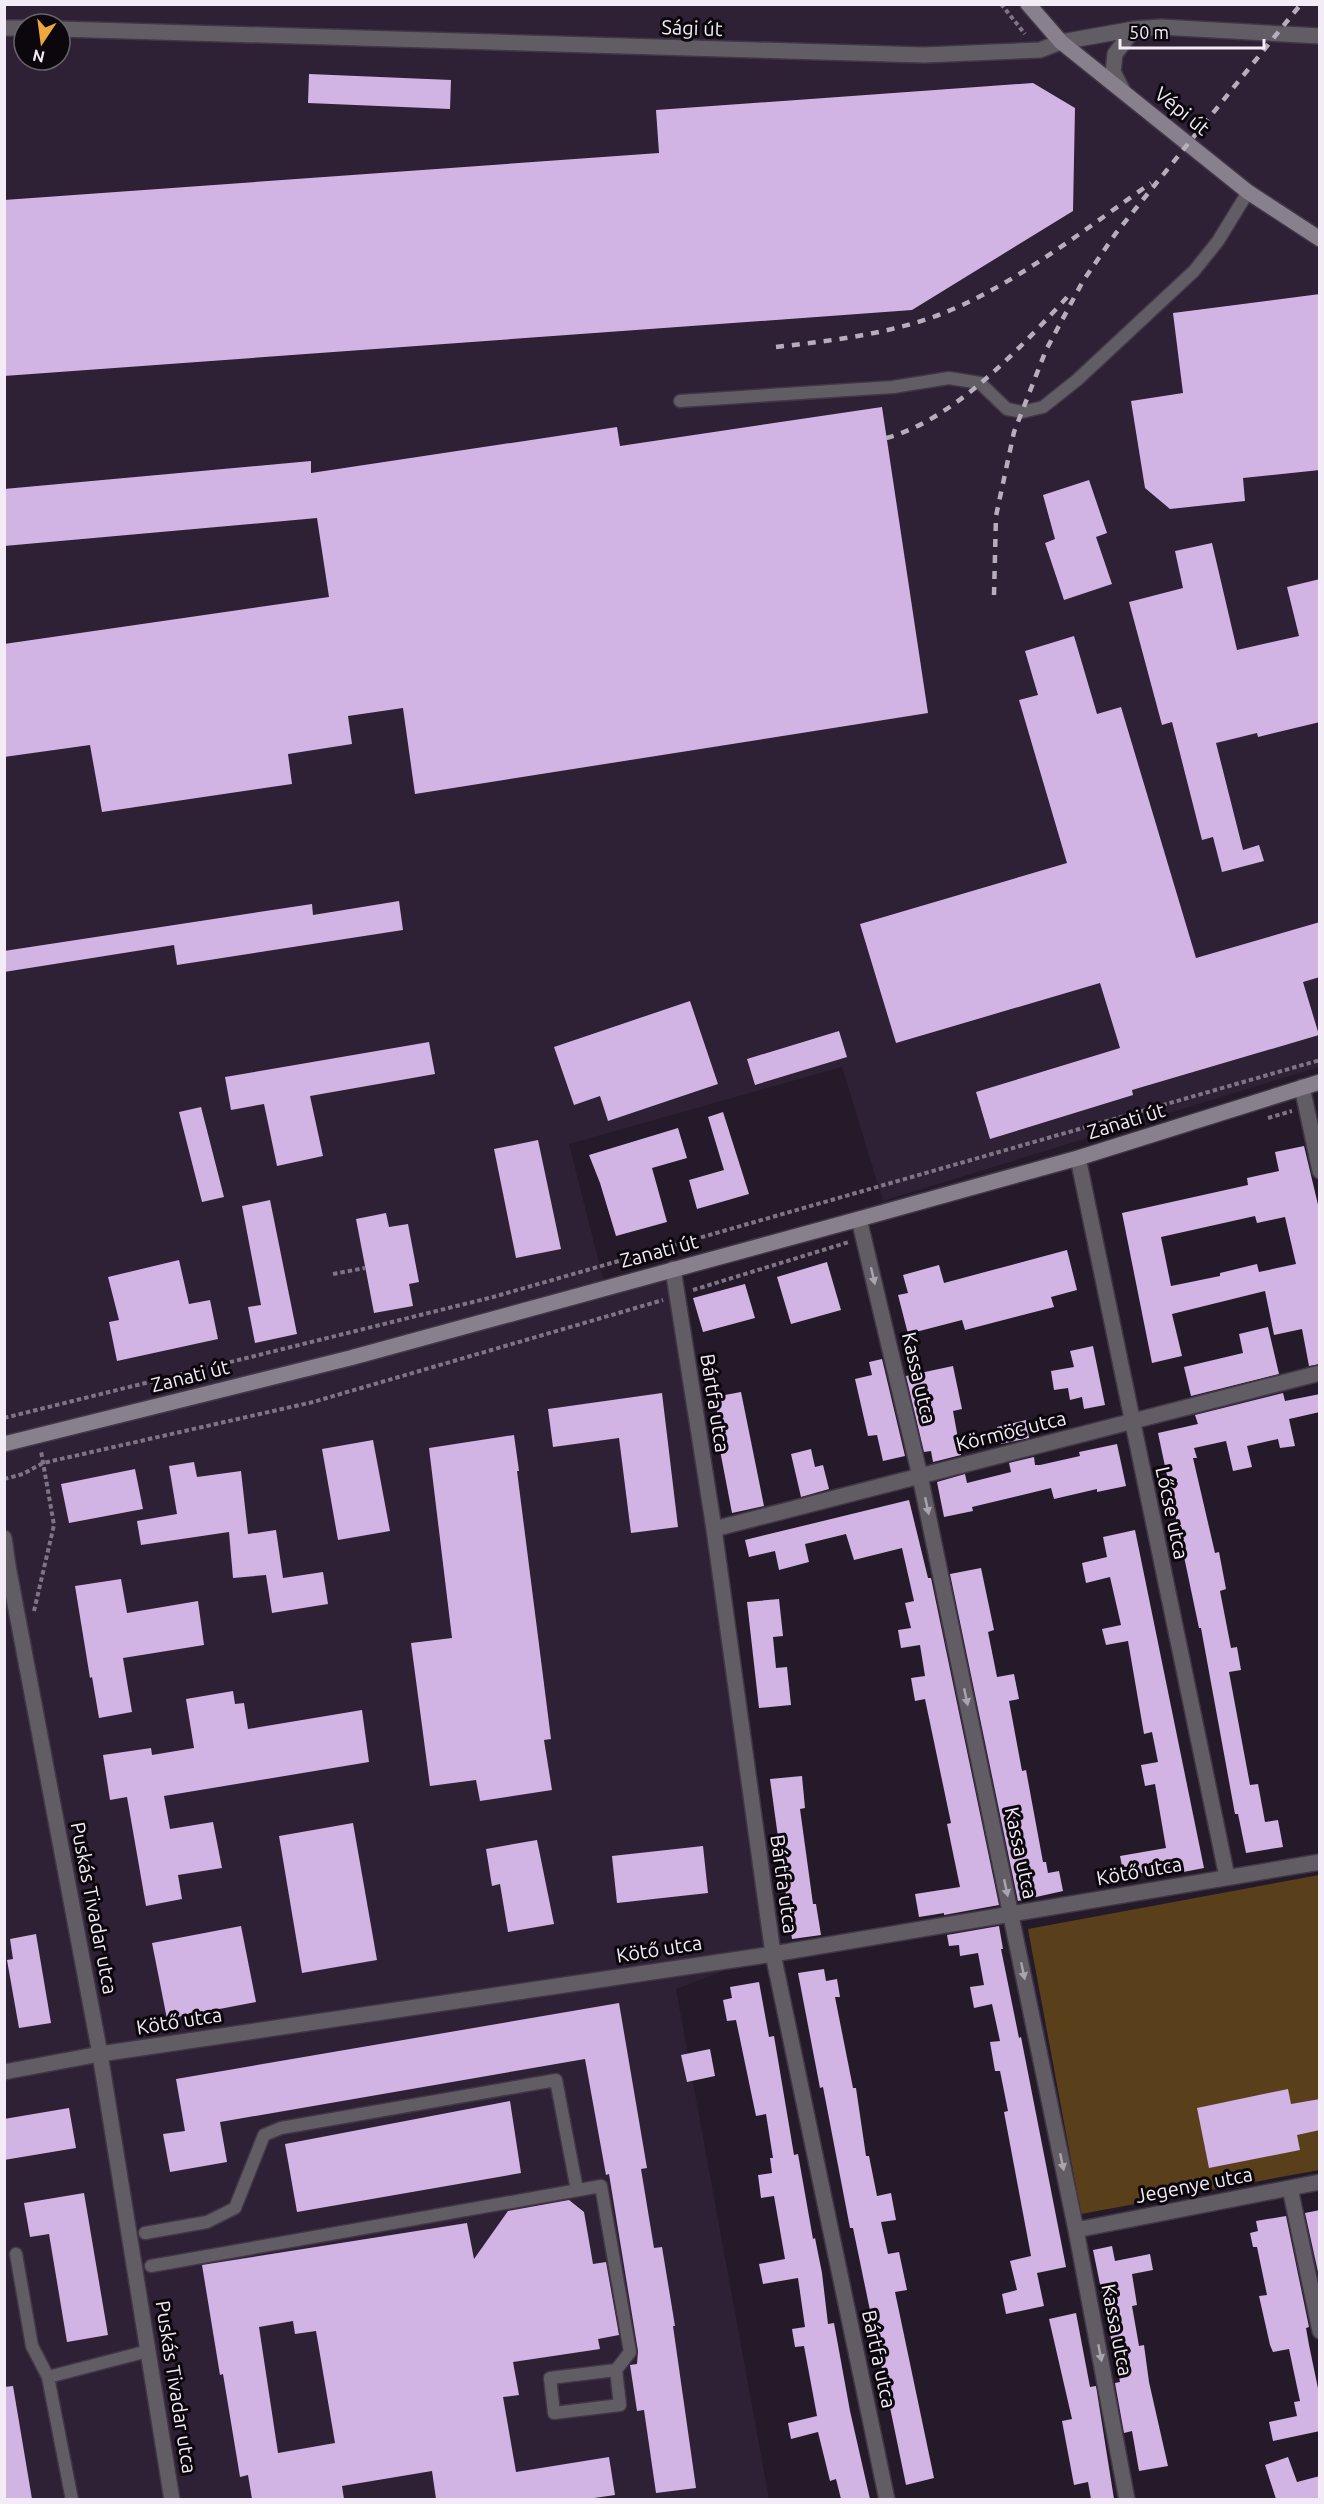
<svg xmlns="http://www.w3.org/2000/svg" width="1324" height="2504" font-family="Ubuntu,sans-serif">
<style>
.built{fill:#2e2035;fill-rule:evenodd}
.green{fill:#593f1a}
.building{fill:#d2b4e4;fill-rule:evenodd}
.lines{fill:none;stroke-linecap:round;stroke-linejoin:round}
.lane-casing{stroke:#413747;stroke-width:15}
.street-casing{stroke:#413747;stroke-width:18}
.secondary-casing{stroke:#413747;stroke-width:18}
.path{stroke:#7d7583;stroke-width:4;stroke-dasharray:4.5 3;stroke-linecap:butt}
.lane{stroke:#625d65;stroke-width:12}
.street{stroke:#625d65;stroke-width:15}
.secondary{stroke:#88808d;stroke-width:15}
.rail{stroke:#b6aeba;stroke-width:4.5;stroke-dasharray:8 8;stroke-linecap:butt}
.oneway{fill:#aaa4ae}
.labels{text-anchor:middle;stroke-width:6;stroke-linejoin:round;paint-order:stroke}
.street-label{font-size:20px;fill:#f3ecf7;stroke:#0b070d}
</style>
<rect width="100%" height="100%" fill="#241a2a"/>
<path class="built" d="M5,5H1319V1067L883,1201L842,1067L569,1144L604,1282L666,1267L770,1953L676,1989L769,2499L5,2500ZM24,24H60V60H24Z"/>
<path class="green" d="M1319,1875V2170L1081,2214L1028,1929Z"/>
<path class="building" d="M309,74L451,80L450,109L308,103Z
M1033,83L1075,108L1073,211L912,310L4,376V200L659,153L656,110Z
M1320,294V470L1243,478L1245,501L1170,509L1145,488L1131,401L1183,393L1173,313Z
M882,407L928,713L415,794L403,708L348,716L352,744L288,754L292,784L102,812L90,745L4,757V644L329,597L317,518L4,546V489L311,461V473L617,427L620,446Z
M1089,480L1107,533L1096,537L1112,584L1064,600L1045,543L1055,539L1043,495Z
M1212,543L1237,650L1299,636L1287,587L1320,579V722L1258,737L1257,733L1216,743L1243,850L1259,845L1264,861L1222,872L1213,837L1202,840L1172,722L1162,725L1129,602L1183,588L1175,551Z
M1074,636L1097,714L1121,707L1196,958L1320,922V977L1303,982L1319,1035L1132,1090L1133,1095L990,1139L976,1092L1120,1048L1100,983L896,1043L860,924L1067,863L1019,700L1038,695L1025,651Z
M399,901L403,930L177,965L174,945L4,972V951L312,904L313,915Z
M690,1001L718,1084L608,1121L600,1096L574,1105L554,1047Z
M839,1031L847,1057L755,1085L747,1059Z
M429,1042L435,1074L310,1096L323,1156L277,1166L264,1104L231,1110L225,1077Z
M201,1107L224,1197L202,1202L179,1112Z
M723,1112L749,1194L697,1209L689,1180L724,1170L708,1117Z
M678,1128L687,1158L652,1168L667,1222L616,1236L600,1183L589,1155Z
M538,1140L561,1249L516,1258L494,1149Z
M1304,1146L1320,1213V1364L1309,1366L1302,1329L1274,1335L1265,1291L1172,1314L1182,1356L1152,1363L1122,1213L1248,1185L1247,1178L1279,1171L1275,1152ZM1255,1216L1257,1223L1285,1217L1296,1264L1259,1272L1257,1264L1220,1273V1276L1171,1286L1161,1237Z
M270,1200L297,1334L255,1343L248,1307L261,1305L242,1206Z
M386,1213L389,1227L408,1224L419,1282L409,1284L413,1306L374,1313L356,1219Z
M1067,1250L1077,1290L1051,1297L1054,1307L965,1330L962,1320L908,1334L898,1295L908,1293L903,1275L939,1265L944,1283Z
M179,1260L189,1304L210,1300L218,1339L117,1361L109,1322L119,1320L108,1277Z
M827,1262L841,1310L791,1324L777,1277Z
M745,1284L755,1318L703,1332L693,1298Z
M1268,1327L1279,1374L1191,1396L1184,1367L1243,1353L1239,1334Z
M1093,1346L1105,1405L1084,1409L1082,1397L1070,1400L1068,1388L1054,1390L1051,1371L1074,1367L1070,1351Z
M882,1359L905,1456L883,1461L877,1435L868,1436L855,1379L872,1375L869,1362Z
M953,1366L962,1409L953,1411L961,1455L933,1462L931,1451L924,1452L906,1376Z
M741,1392L764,1506L732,1513L719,1445L723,1444L714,1397Z
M662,1393L678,1527L631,1533L619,1438L553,1447L548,1409Z
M1283,1393L1285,1401L1320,1394V1412L1289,1419L1295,1446L1280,1448L1278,1439L1247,1446L1252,1467L1233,1471L1226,1441L1194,1448L1197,1458H1193L1215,1553L1219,1552L1226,1589L1220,1591L1231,1648L1237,1647L1241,1670L1229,1672L1250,1785L1258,1784L1265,1822L1278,1820L1283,1847L1246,1853L1238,1814H1235L1201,1628H1199L1158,1433L1198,1424L1195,1415Z
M1026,1420L1029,1438L1001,1444L997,1427Z
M514,1435L519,1471H517L551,1739L544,1740L552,1790L480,1801L476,1780L430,1786L411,1643L452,1638L429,1448Z
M373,1440L390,1531L338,1540L322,1449Z
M1117,1444L1126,1486L1097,1492V1489L1054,1499L1051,1488L972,1507L973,1511L944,1517L937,1482L965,1474L967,1483L1011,1472L1009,1463L1034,1457L1035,1465H1040L1080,1456L1079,1452Z
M811,1449L815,1467L823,1465L829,1489L801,1497L791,1454Z
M194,1462L197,1477L241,1471L248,1534L276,1530L283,1578L323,1572L328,1604L272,1613L266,1575L233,1578L229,1532L141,1545L137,1521L177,1514L169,1466Z
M135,1469L143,1509L69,1523L61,1484Z
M909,1500L928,1578H931L999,1905L944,1915V1913L919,1917L915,1894L960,1887L947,1824L951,1823L925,1699L915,1701L911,1678L925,1676L920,1645L901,1648L898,1630L911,1628L905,1603L914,1601L902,1548L854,1560L846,1534L805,1544L809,1562L779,1570L775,1551L749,1557L745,1540Z
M1135,1530L1204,1868L1178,1873L1177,1867L1124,1876L1120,1856L1166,1848L1155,1784L1145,1786L1141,1765L1158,1762L1152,1732L1144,1734L1128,1641L1106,1645L1102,1629L1121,1625L1110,1577L1086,1583L1082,1563L1107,1557L1103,1537Z
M981,1568L994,1630L988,1632L997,1677L1014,1674L1019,1699L1009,1701L1022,1771L1026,1770L1043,1862H1046L1048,1873L1059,1871L1063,1891L1018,1901L950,1574Z
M121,1579L127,1613L198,1601L204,1645L123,1658L132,1712L99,1718L92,1677L90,1678L75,1586Z
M779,1599L783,1636L773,1637L776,1668L787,1667L791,1705L759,1708L747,1602Z
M233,1691L235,1704L244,1703L248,1729L362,1710L369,1762L164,1796L170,1829L213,1822L222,1868L178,1875L182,1899L146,1906L127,1797L110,1800L103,1755L151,1748L152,1755L194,1748L186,1699Z
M802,1776L805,1808L800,1809L813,1904H816L821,1935L792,1939L770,1779Z
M353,1823L377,1960L302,1973L279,1836Z
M537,1840L554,1924L508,1932L500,1884L492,1886L486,1849Z
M703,1846L708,1893L617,1903L612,1856Z
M241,1926L256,2002L167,2019L152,1943Z
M999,1926L1003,1949H1001L1019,2038L1021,2037L1066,2267L1037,2273L1044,2306L1006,2314L1002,2294L1017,2290L1010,2261L1031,2256L1004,2112L1008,2111L1000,2071H995L990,2042L1000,2041L992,2004L974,2008L970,1987L984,1985L978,1953L960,1956L959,1945L949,1946L947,1935Z
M36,1934L51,2023L19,2028L7,1960L13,1959L10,1939Z
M824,1969L826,1981L837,1979L840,1997H835L853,2088H856L866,2156H869L877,2196L891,2193L896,2220L881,2222L888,2254L899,2252L907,2290L895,2292L934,2478L906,2485L853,2228H850L823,2087L820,2088L798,1973Z
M759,1982L769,2037L774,2036L794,2155L798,2154L813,2239L815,2238L822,2273L828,2324L834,2323L850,2411L870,2499H841L836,2479L830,2481L818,2432L791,2439L788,2423L817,2416L804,2346L795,2347L792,2329L805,2327L798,2278L763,2284L759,2264L785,2259L774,2196L761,2198L758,2175L772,2173L770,2158H773L766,2114L756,2116L736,2020L727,2021L723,2000L732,1998L730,1987Z
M619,2003L647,2168L641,2169L654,2248L662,2247L675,2326H673L696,2488L656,2493L644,2410L637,2411L630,2365L637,2364L638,2351L609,2174L606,2175L585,2059L220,2122L227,2162L170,2172L163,2134L185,2131L176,2079Z
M710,2049L715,2076L687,2082L681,2055Z
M1288,2089L1291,2104L1320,2099V2130L1297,2135L1300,2150L1209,2168L1197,2108Z
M510,2101L521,2173L297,2212L285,2144Z
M69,2108L76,2148L4,2160V2119Z
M84,2193L108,2335L67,2342L49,2234L30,2237L24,2203Z
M569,2200L584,2212L593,2264L606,2262L619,2335L598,2339L600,2349L513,2362L519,2395L503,2397L516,2472L609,2457L615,2495L587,2499H436L432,2471L342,2486L344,2499H252L248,2475L240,2477L223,2374L220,2375L202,2265L467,2223L474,2259L508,2211ZM293,2321L295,2334L316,2331L335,2443L278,2453L259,2327Z
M1320,2210V2281L1305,2213Z
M1286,2216L1309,2327L1306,2328L1309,2345L1320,2398V2431L1273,2441L1269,2422L1297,2416L1294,2402L1300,2401L1289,2349L1273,2352L1270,2345L1259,2296L1267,2295L1257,2247H1253L1250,2233L1258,2231L1256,2221Z
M1112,2246L1115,2261L1150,2254L1153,2270L1132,2274L1137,2305L1132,2306L1139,2346L1144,2345L1149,2382L1168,2466L1139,2471L1132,2431L1124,2433L1115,2383L1120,2382L1093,2250Z
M1076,2313L1090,2387L1096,2386L1114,2499H1091L1088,2482L1074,2485L1062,2421L1072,2419L1049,2319Z
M13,2386L32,2499H4V2387Z
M1288,2457L1297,2482L1320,2476V2499H1276L1265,2465Z"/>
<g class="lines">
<g class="lane-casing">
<path id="lane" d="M680,401L893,387L949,378L980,383L1007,409L1022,412L1043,407L1077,380L1194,271L1218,241L1248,192
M145,2233L207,2222L235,2208L264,2135L281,2128L556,2080L577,2190
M16,2254L32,2346L48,2377L148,2351
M151,2266L601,2186L630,2352L616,2370L620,2405L554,2413L550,2378L616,2370
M48,2377L72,2500"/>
</g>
<g class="street-casing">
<path id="street" d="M4,28H24
M60,29L924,55L1040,50L1061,42L1134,29L1161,27L1320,36
M1123,91L1113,72L1115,54L1134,29
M1302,1087L1320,1171
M1078,1158L1227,1877
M859,1219L920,1476L1076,2230L1127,2500
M673,1269L714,1529L773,1954L887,2500
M714,1529L1320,1373
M4,1538L8,1566L100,2054L172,2500
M4,2072L100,2054L773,1954L1320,1862
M1290,2188L1320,2331
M1076,2230L1320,2182"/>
</g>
<g class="secondary-casing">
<path id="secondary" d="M1028,4L1061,42L1248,192L1320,239
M4,1444L350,1358L859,1219L1078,1158L1320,1082"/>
</g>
<path class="path" d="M1001,4L1025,34
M1268,1118L1292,1111
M333,1274L365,1268
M693,1290L849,1242
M4,1418L493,1297L1320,1060
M4,1479L23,1474L43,1463L313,1402L663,1300
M34,1611L54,1525L41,1451"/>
<use href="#lane" class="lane"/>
<use href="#street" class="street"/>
<use href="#secondary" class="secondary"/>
<path class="rail" d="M776,347C828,341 882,335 933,317C1009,290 1085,229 1151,183
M886,438C955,420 1023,345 1070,294
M994,595L996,516L1014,432L1046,350L1083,281L1116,233L1301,4"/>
</g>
<defs><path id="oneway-solid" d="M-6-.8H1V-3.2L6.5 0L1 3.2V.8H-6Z" transform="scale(1.5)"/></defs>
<g class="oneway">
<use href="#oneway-solid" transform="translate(873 1276) rotate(77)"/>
<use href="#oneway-solid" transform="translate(927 1506) rotate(78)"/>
<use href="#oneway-solid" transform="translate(966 1697) rotate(78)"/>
<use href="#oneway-solid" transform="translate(1006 1888) rotate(78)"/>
<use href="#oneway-solid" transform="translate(1023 1971) rotate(78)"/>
<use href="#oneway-solid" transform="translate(1062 2162) rotate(78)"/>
<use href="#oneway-solid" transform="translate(1100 2353) rotate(79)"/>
</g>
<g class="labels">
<g class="street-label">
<text transform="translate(692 28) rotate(2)" y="7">Sági út</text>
<text transform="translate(1182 111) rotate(39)" y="7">Vépi út</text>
<text transform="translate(1126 1121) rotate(-17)" y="7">Zanati út</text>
<text transform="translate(659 1251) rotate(-15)" y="7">Zanati út</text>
<text transform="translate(190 1376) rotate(-14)" y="7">Zanati út</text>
<text transform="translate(919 1378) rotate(77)" y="7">Kassa utca</text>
<text transform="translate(715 1403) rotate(81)" y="7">Bártfa utca</text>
<text transform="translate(1011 1431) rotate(-14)" y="7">Körmöc utca</text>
<text transform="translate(1172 1513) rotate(78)" y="7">Lőcse utca</text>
<text transform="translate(1021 1853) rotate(78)" y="7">Kassa utca</text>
<text transform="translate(1139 1871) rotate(-10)" y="7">Kötő utca</text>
<text transform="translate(784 1884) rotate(82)" y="7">Bártfa utca</text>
<text transform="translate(94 1908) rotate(79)" y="7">Puskás Tivadar utca</text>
<text transform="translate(659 1949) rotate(-9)" y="7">Kötő utca</text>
<text transform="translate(179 2021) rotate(-9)" y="7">Kötő utca</text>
<text transform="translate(1194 2185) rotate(-11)" y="7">Jegenye utca</text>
<text transform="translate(1117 2330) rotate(79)" y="7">Kassa utca</text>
<text transform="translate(879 2359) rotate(78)" y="7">Bártfa utca</text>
<text transform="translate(176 2387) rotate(81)" y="7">Puskás Tivadar utca</text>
</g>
</g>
<rect width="1324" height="2504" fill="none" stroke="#f3ecf7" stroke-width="12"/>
<g transform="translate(42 42) rotate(193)"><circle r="28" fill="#0b070d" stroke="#68636b" stroke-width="1.5"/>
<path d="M0-4.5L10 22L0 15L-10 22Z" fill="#eea73d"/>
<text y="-9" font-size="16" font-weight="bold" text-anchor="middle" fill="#f3ecf7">N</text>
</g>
<path d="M1120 39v9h144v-9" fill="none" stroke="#f3ecf7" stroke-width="3"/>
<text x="1129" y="39" font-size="18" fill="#f3ecf7" stroke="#0b070d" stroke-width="4.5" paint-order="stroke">50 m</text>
</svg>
